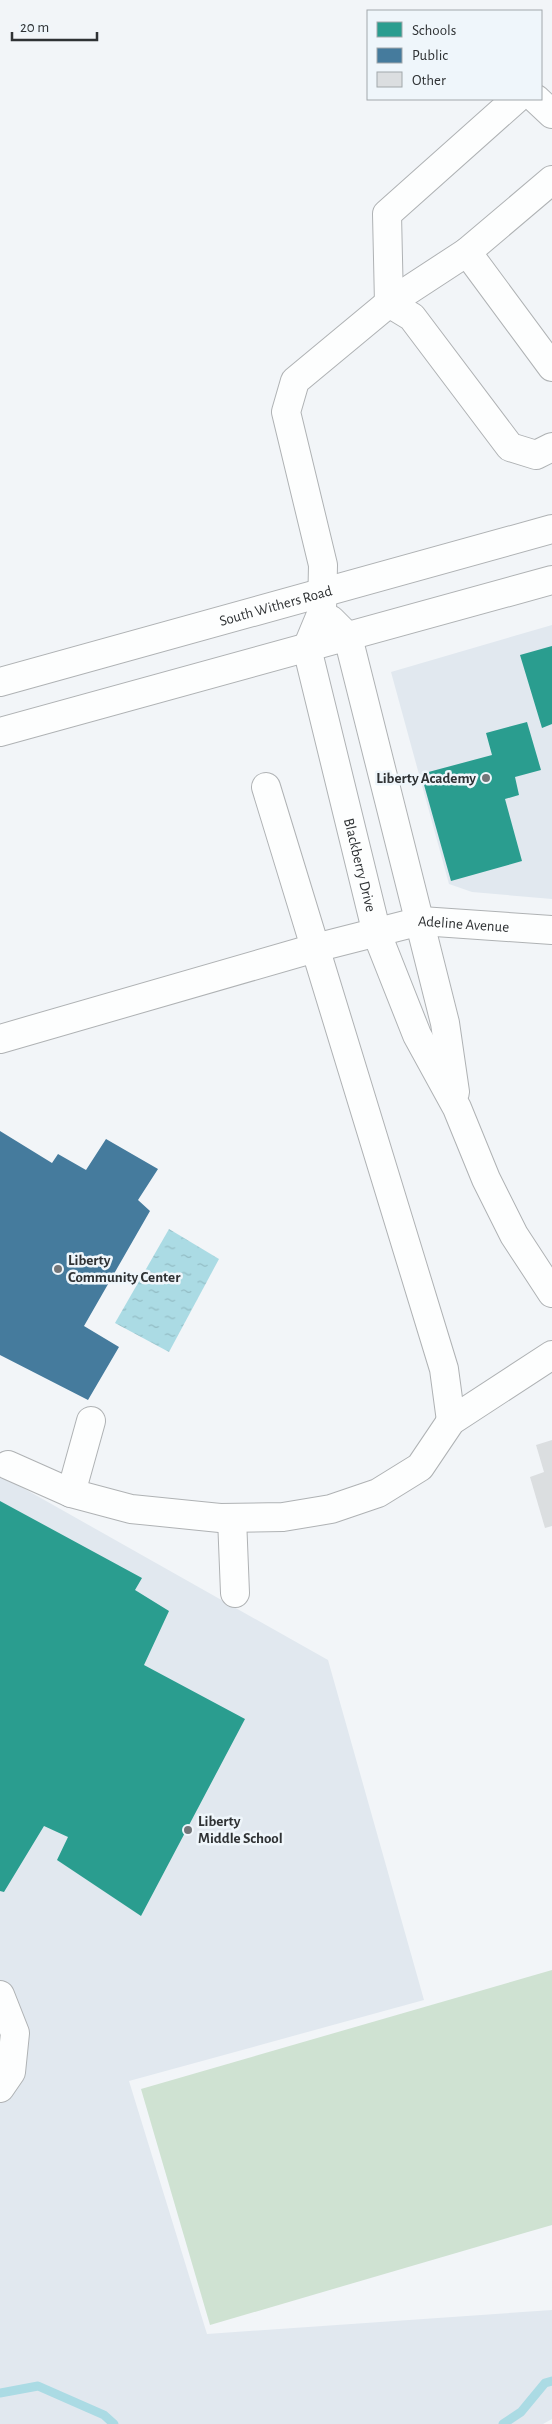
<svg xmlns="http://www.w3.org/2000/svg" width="552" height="2424" font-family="'Alegreya Sans',sans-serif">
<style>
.built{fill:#e1e8ef}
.green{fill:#cfe2d2}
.water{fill:url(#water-ripples)}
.schools{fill:#2a9d8f}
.public{fill:#457b9d}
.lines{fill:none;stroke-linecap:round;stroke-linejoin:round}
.stream{stroke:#abdbe4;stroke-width:9}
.building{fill:#dbdee0}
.minor-casing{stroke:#afb2b4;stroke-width:30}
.major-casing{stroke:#afb2b4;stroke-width:30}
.minor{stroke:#fdfefe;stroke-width:28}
.major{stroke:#fdfefe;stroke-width:28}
.poi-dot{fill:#737679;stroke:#eff6fb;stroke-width:2}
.labels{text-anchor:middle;stroke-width:5;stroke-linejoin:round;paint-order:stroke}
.street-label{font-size:15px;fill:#2f3234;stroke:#eff6fb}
.poi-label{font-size:15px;font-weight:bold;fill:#2f3234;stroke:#eff6fb;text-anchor:start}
</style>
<defs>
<pattern id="water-ripples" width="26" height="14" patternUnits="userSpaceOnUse" patternTransform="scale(1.25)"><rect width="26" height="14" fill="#abdbe4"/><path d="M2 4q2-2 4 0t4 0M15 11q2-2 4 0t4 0" fill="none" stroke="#93bcc4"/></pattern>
</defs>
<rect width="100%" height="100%" fill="#f2f5f8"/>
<path class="built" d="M552,625V899L472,892L449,884L391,672Z
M0,1475L328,1660L424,2000L129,2081L207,2334L552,2310V2419L543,2424H0Z"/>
<path class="green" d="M552,1970V2225L210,2325L141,2089Z"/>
<path class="water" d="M169,1229L219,1259L169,1352L115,1323Z"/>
<path class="schools" d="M552,646V724L542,728L520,655Z
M527,722L541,770L515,777L519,795L505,799L522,861L451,881L421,774L492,755L486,733Z
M0,1501L142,1578L135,1590L169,1611L144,1665L245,1719L141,1916L57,1860L68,1837L44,1826L4,1892L0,1891Z"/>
<path class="public" d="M0,1131L52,1163L58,1154L86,1170L106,1139L158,1169L138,1200L150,1211L84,1326L119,1347L88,1400L0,1355Z"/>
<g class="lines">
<path class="stream" d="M0,2393L38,2386L104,2415L114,2424
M503,2424L521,2412L545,2383L552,2381"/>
</g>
<path class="building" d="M552,1440V1526L545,1528L530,1477L544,1472L536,1445Z"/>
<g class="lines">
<g class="minor-casing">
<g id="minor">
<path d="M536,99L552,114"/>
<path d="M552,180L467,252L552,367"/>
<path d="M389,303L387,214L516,99"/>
<path d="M389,303L467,252"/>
<path id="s1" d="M552,447L536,455L510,447L412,317L389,303L295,381L286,412L323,565L322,612L307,648L377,934L417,1035L457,1108L486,1179L514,1235L552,1293"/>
<path d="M331,620L348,637L445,1023L455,1092"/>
<path d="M266,787L444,1369L451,1421"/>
<path id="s2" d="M0,1039L315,948L421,921L552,930"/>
<path d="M8,1465L71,1493L131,1509L220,1518L283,1517L331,1509L378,1493L420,1467L451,1421L552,1355"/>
<path d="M71,1493L91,1421"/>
<path d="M232,1518L235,1593"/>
<path d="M0,1995L15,2033L11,2072L0,2088"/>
</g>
</g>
<g class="major-casing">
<g id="major">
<path id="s3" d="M0,682L552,529"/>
<path d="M0,732L552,580"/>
</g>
</g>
<use href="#minor" class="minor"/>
<use href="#major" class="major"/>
</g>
<g class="poi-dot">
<circle cx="486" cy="778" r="5"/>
<circle cx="58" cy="1269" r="5"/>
<circle cx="188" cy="1830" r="5"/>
</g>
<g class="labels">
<g class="street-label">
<text dy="5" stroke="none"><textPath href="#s3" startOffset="286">South Withers Road</textPath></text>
<text dy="5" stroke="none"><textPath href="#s1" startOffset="856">Blackberry Drive</textPath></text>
<text dy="5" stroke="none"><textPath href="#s2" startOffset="480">Adeline Avenue</textPath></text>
</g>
<g class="poi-label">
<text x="476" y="783" text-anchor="end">Liberty Academy</text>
<text x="68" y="1265">Liberty<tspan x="68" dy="17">Community Center</tspan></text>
<text x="198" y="1826">Liberty<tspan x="198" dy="17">Middle School</tspan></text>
</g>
</g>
<rect x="367" y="10" width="175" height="90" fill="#eff6fb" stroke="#a2a8ab"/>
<rect x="377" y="22" width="25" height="15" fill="#2a9d8f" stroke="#a2a8ab"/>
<text x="412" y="35" font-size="15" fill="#2f3234">Schools</text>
<rect x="377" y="48" width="25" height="15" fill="#457b9d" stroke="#a2a8ab"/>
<text x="412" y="60" font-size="15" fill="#2f3234">Public</text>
<rect x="377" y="72" width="25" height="15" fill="#dbdee0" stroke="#a2a8ab"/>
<text x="412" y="85" font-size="15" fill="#2f3234">Other</text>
<path d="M12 32v8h85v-8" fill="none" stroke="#2f3234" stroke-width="2.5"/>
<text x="20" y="32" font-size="15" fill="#2f3234" stroke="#eff6fb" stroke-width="4" paint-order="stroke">20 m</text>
</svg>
